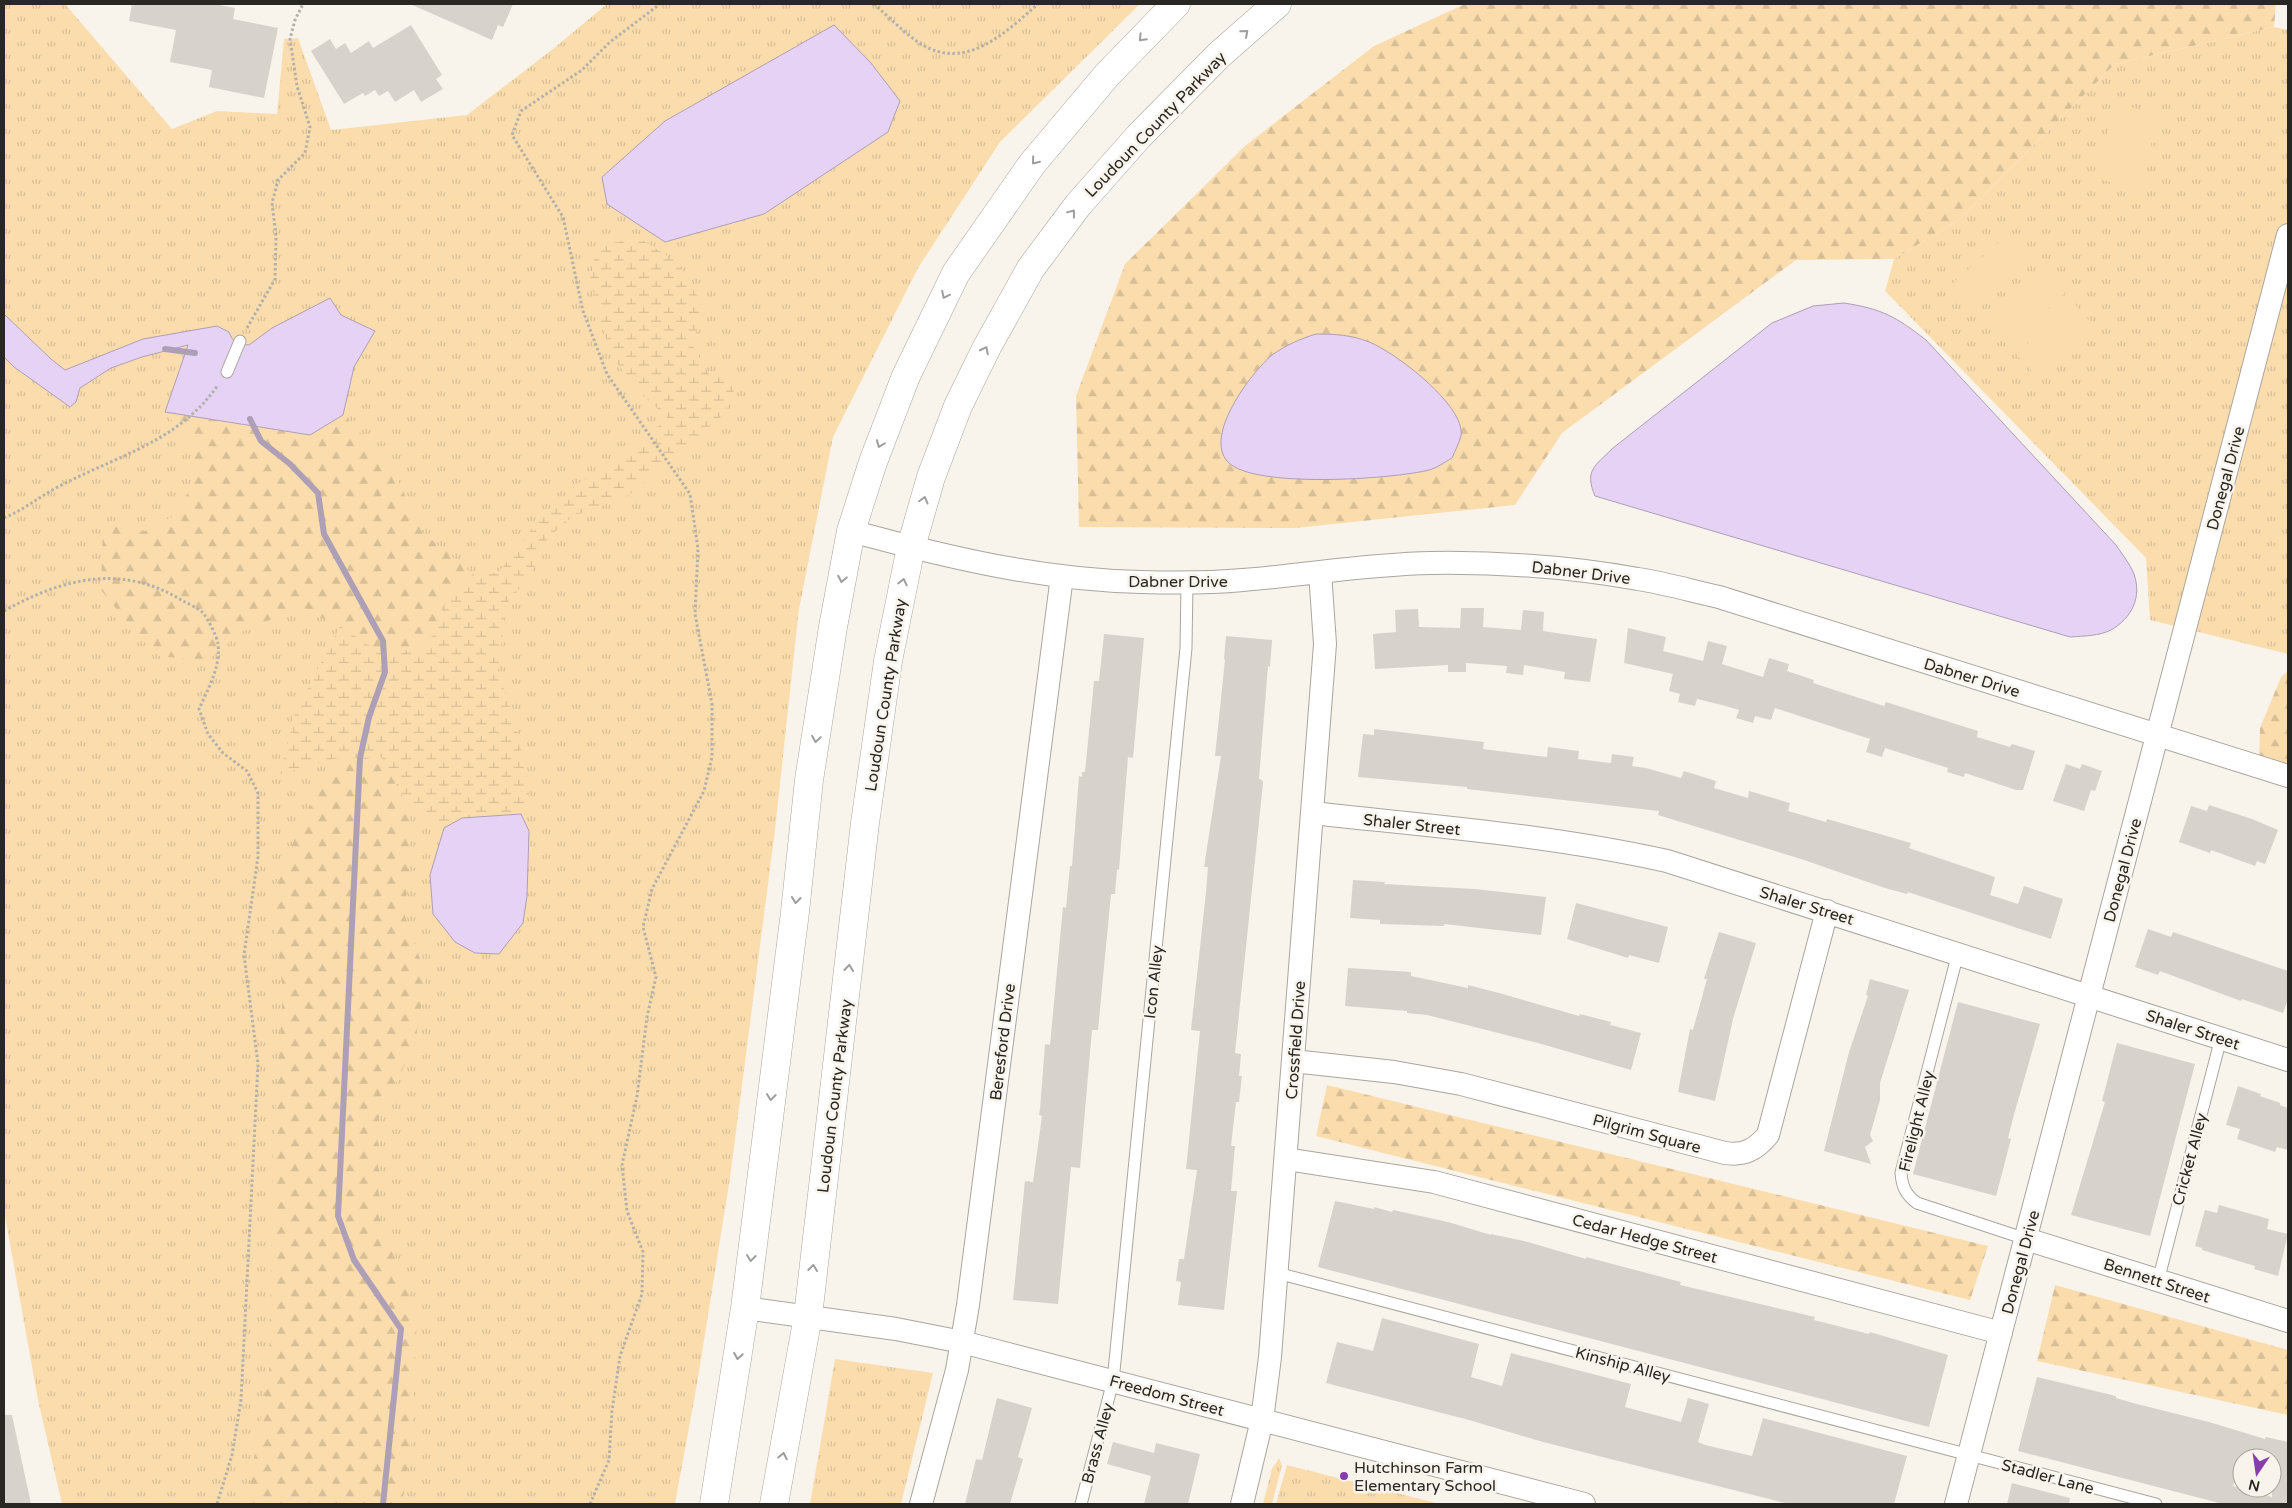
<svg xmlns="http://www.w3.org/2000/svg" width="2292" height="1508" font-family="'Varela Round',sans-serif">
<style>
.grass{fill:url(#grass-tufts)}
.forest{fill:url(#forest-firs)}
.wetland{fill:url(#wetland-marsh)}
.pitch{fill:#fbddad}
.water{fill:#e6d2f4;stroke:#ad9fb6}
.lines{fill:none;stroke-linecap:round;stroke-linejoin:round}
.stream{stroke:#ad9fb6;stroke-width:6}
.building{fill:#d7d2cb;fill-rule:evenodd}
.lane-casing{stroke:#aaa69e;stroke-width:13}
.street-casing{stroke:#aaa69e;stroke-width:24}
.primary-casing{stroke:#aaa69e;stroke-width:29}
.path{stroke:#b3b0a9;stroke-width:3;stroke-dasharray:2.5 2.5;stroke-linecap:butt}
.lane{stroke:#fff;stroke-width:11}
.street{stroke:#fff;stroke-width:22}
.primary{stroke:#fff;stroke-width:28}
.oneway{stroke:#9e9e9c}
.poi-dot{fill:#873cae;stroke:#f8f4ec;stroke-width:2}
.labels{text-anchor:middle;stroke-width:5;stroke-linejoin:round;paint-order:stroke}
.street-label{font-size:16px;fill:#282724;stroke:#f8f4ec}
.poi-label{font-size:16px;fill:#282724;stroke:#f8f4ec;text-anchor:start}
</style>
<defs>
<pattern id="grass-tufts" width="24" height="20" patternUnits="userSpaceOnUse" patternTransform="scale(1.25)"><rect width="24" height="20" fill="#fbddad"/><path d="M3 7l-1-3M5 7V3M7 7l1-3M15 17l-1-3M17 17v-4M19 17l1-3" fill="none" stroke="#d7be95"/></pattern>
<pattern id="forest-firs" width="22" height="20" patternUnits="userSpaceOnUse" patternTransform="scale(1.25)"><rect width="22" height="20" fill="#fbddad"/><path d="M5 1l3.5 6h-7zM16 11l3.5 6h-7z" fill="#d7be95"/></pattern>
<pattern id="wetland-marsh" width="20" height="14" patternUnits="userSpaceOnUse" patternTransform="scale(1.25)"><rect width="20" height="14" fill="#fbddad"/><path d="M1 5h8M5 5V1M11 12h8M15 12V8" fill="none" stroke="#d7be95"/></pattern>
</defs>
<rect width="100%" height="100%" fill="#f8f4ec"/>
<path class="grass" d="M4,4H65L172,129L217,111L277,114L284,39L298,38L331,130L467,115L553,49L607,4H1140L1000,142L918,268L833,437L799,609L775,830L730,1178L697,1384L675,1504H62L38,1400L4,1211Z
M2274,27L2288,30V654L2150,620L2146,558L1885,291L1894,259L1960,219L2115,64Z
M835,1359L933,1373L901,1504H810Z
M1279,1458L1282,1465L1272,1504H1263L1272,1469Z
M1287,1465L1440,1504H1276Z"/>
<path class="forest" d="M1465,4H2276L2274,27L2115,64L1960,219L1894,259L1796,260L1562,433L1515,505L1295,528L1079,527L1076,396L1125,264L1245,146L1374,46Z
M165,412L310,435L343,415L390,463L422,532L473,574L446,601L427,648L381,653L340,626L298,608L241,632L207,661L159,656L135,632L101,590L103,524L145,531L172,517L193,485V448Z
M2288,671V766L2259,767L2260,728L2281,677Z
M381,757L408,806L410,844L405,916L426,976L415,1044L377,1122L379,1217L417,1315L412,1440L402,1504H246L269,1373L273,1153L283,991L271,899L281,868L333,759Z
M1327,1085L1988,1246L1970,1300L1316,1136Z
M2055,1285L2288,1350V1415L2037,1361Z"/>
<path class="wetland" d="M642,240L677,262L706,311L691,343L709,374L739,380L723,415L628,496L573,516L548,538L531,574L506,605L498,672L516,725L530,792L521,814L462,818L444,828L408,806L381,757L333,759L280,774L295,713L340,626L381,653L427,648L446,601L473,574L498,573L538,521L577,484L635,451L667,417L641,394L610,354L590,279L598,244Z"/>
<path class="pitch" d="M2115,103L2159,115L2139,190L2095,178Z
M2009,233L2033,259L1977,310L1952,284Z
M2041,267L2065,294L2008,345L1984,319Z
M2073,302L2097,329L2040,380L2016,354Z"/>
<path class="water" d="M834,25L871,63L900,101L888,132L764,214L665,242L607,204L602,177L665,121Z
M330,298L341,315L375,331L354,367L343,415L310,435L165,412L188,345L142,357L111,368L80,388L76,402L70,407L14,367L4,357V314L51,359L65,370L143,339L217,326L229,332C233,343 238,344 249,345L272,328Z
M1844,303C1882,309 1895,316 1926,340L2116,545C2122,554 2130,564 2134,574C2142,597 2132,618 2111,630C2099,636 2084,636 2070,637L1595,496C1584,470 1595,466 1613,448L1772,323L1813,306Z
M1316,334C1335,334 1352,335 1369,342C1395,352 1466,406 1461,436C1459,443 1455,451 1452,458C1445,462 1437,468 1429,470C1394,479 1253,489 1228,462C1203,436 1251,373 1272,355C1286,345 1300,339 1316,334Z
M521,814L529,831L527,896L523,923L499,954L475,953L455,942L433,914L430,875L444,828L462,818Z"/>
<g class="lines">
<path class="stream" d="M165,349L195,353
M250,419L261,441L290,464L318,493L324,534L383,641L385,672L369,717L360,758L338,1216L354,1260L401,1329L383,1504"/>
</g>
<path class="building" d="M132,4H214L235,8L233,19L278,28L264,98L209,87L212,70L170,62L176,30L129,21Z
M410,4H513L503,27L498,25L492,40Z
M411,25L442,75L436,79L443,89L421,102L414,90L395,102L388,91L379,96L375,90L365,96L363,93L344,104L311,51L330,39L336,49L345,43L351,53L369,41L373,48Z
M1461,608H1484L1483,627L1521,630L1523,610L1544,612L1543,631L1597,639L1590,682L1564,679L1565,672L1524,665L1523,675L1506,673L1507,666L1466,663V672H1448V665L1375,669L1373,634L1396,632L1395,610L1418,609L1419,627L1460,628Z
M1628,628L1666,637L1663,651L1703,661L1708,641L1727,646L1722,664L1763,677L1769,658L1789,664L1787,671L1814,680L1813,683L1884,706L1886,702L1978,731L1977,737L2010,747L2012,744L2035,751L2023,790H2016L1965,773L1964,777L1947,772L1948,768L1885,748L1882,757L1866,752L1870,739L1775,708L1771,720L1755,716L1753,723L1736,718L1739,710L1722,705L1697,699L1695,706L1678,702L1680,694L1669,691L1673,674L1624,663Z
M1104,634L1144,638L1133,758L1128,757L1119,870L1117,869L1115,894H1111L1098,1030H1092L1080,1168L1071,1167L1058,1304L1013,1300L1025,1181L1033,1182L1042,1116L1039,1115L1040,1109L1045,1044L1050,1045L1063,907L1066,908L1070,866H1072L1079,776L1082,777V772H1085L1094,681H1099Z
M1226,636L1272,640L1270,667L1268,666L1259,779L1262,780L1263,783L1235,1053L1241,1054L1239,1076H1242L1239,1102H1236L1231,1146H1235L1231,1191H1237L1224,1310L1178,1305L1181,1282L1176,1281L1179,1259H1184L1197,1170L1186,1169L1200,1031L1191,1030L1206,892L1208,867H1204L1221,756H1215L1225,660L1224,659Z
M1374,729L1484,742L1483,749L1547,757L1548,747L1579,751L1578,759L1611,763L1612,754L1634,757L1632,766L1646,768L1681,778L1684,771L1716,781L1714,788L1748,798L1749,791L1790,803L1788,811L1826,822L1827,819L1911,843L1909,848L1995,877L1990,895L2018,904L2024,886L2063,899L2051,939L1908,892L1907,894L1885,888L1801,859L1658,815L1659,811L1467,789V787L1358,777L1363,734L1374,735Z
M2066,764L2080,769L2082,764L2102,771L2095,791L2091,790L2084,811L2053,801Z
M2209,805L2252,819L2278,830L2265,864L2257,861L2255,866L2211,850L2210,853L2179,842L2191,806L2207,811Z
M1353,880L1385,882L1384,884L1475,889L1546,897L1541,935L1444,924V926L1380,924V920L1350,918Z
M1576,903L1668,927L1659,963L1629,955L1628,958L1567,939Z
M2148,929L2171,937L2173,932L2288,971V999L2283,1013L2242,999L2241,1001L2160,971L2158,975L2135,967Z
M1719,932L1756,943L1733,1019L1715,1101L1678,1092L1690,1029L1693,1030L1707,979H1704Z
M1348,968L1411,972V976L1468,988V985L1499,993L1579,1016L1580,1014L1611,1022L1610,1025L1641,1033L1631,1070L1538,1043L1427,1015L1407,1013V1011L1345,1006Z
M1870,979L1909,990L1880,1083V1100L1870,1135L1873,1141L1865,1147L1871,1164L1824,1151L1849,1052L1868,996L1866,995Z
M1958,1002L2040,1024L2015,1111L2008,1138L2011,1139L1996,1196L1913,1174Z
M2117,1043L2195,1064L2150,1236L2071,1215L2105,1102L2102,1101Z
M2238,1086L2261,1094L2260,1096L2280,1103V1105L2288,1108V1150L2277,1147L2275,1152L2237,1139L2240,1129L2226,1125Z
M1335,1201L1374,1209V1207L1392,1212L1393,1210L1448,1222L1491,1235V1234L1528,1242L1586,1259V1257L1681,1282L1680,1285L1815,1317L1814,1320L1869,1334L1870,1332L1948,1355L1929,1427L1318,1267Z
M2219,1205L2269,1219L2267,1229L2288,1234L2278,1276L2254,1269L2255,1266L2202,1250V1248L2195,1246L2205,1210L2217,1213Z
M1382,1318L1479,1344L1471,1377L1502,1386L1511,1353L1631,1384L1625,1407L1681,1422L1688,1398L1709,1404L1698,1442L1705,1445L1752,1456L1763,1418L1907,1456L1894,1504H1789L1543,1442L1469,1420L1326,1383L1337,1342L1373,1351Z
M2037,1377L2116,1396V1398L2133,1403L2209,1422L2265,1439L2266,1437L2288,1442V1504H2223L2018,1451ZM2242,1458H2272V1497L2233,1486Z
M997,1398L1032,1408L1018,1457L1023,1459L1010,1504H965L976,1459L982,1460Z
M4,1415H12L31,1504H4Z
M1113,1442L1154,1453L1156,1443L1200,1454L1188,1504H1144L1151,1476L1107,1464Z
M2012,1483L2070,1498L2069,1504H2007Z"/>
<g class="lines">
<g class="lane-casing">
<path id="lane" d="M227,372L240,341
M1958,953L1901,1173C1902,1187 1906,1195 1917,1203L2026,1239
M1277,1273L2156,1504
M2158,1281L2221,1038
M1081,1504L1113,1381L1186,648L1187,583"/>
</g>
<g class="street-casing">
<path id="street" d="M851,531C946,557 1042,580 1141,582C1175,583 1209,583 1243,580C1306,575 1368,564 1431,563C1500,562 1570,567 1638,579C1665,583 1692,591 1719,597L2288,776
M1312,813C1431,826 1550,835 1667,861L2288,1060
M1293,1061L1394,1072L1461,1084L1725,1153C1745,1156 1756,1149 1768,1135L1827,911
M1286,1159L1434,1182L2001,1333
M2026,1239L2288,1321
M745,1308L896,1329L962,1342L1584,1504
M921,1504L957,1370L968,1305L1062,576
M1242,1504L1262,1420L1270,1357L1325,644L1320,572
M1956,1504L2288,235"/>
</g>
<g class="primary-casing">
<path id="primary" d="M714,1504L745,1308L795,912L809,780L833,627L851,531L873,462L906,376L956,273L1032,164L1107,75L1176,4
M774,1504L808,1316L865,823L888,661L911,547L931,477L958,406L987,347L1031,268L1078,205L1139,136L1219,55L1277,4"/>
</g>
<path class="path" d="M874,4C889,17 904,33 921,44C966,72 1006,32 1038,4
M247,328L275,279L276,236L272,203L278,180L305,153L310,127L297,86L290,39L295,20L303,4
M4,518C23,510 38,498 56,488C115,456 178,443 218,385
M4,611C63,578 122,563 183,601C189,604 198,608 203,613C208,619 217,636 218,644C221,666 208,689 199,709L208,734L223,753L247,771L258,793V857L244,955L258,1064L241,1400L232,1455L217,1504
M590,1504L609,1460L612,1411L620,1356L642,1294L643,1252L627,1211L622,1165L637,1096L647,1017L656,977L643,927L652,889L704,791L712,757V704L695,614L698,549L690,494L607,374L583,311L563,217L512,135L521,111L582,70L610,42L660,4"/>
<use href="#lane" class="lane"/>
<use href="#street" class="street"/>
<use href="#primary" class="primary"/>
</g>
<defs><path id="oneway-chevron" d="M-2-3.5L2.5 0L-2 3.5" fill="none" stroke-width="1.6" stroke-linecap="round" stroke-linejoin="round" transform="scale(1.25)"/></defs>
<g class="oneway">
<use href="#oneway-chevron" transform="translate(1245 33) rotate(-41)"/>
<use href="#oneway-chevron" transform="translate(1142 38) rotate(134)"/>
<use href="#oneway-chevron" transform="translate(1035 161) rotate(129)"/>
<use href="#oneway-chevron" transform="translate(1072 213) rotate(-53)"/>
<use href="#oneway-chevron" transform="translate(945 295) rotate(116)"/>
<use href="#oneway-chevron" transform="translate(985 350) rotate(-63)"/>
<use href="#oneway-chevron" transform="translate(880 444) rotate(111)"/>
<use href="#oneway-chevron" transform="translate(924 500) rotate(-75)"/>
<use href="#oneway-chevron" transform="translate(842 579) rotate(101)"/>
<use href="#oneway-chevron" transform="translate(903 582) rotate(-77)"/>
<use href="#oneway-chevron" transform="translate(816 739) rotate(99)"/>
<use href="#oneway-chevron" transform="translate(796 900) rotate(96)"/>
<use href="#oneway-chevron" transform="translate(849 968) rotate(-84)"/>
<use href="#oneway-chevron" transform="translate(771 1097) rotate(97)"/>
<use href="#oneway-chevron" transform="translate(751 1258) rotate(97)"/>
<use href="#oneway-chevron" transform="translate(813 1268) rotate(-83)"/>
<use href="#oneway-chevron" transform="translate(738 1356) rotate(99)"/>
<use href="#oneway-chevron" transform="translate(783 1456) rotate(-79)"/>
</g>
<circle class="poi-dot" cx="1344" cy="1476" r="5"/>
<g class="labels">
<g class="street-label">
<text transform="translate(1155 124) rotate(-46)" y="6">Loudoun County Parkway</text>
<text transform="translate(2225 478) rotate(-75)" y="6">Donegal Drive</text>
<text transform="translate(1581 572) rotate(7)" y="6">Dabner Drive</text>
<text x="1178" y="587">Dabner Drive</text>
<text transform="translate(1972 677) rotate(17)" y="6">Dabner Drive</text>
<text transform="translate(885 695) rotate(-81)" y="6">Loudoun County Parkway</text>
<text transform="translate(1412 824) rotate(6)" y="6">Shaler Street</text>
<text transform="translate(2122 870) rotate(-75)" y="6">Donegal Drive</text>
<text transform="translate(1807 905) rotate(17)" y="6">Shaler Street</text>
<text transform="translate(1153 982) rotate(-84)" y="6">Icon Alley</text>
<text transform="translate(2193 1029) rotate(18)" y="6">Shaler Street</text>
<text transform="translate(1295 1040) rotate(-86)" y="6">Crossfield Drive</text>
<text transform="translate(1002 1042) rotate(-83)" y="6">Beresford Drive</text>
<text transform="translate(834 1096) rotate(-83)" y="6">Loudoun County Parkway</text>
<text transform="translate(1916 1121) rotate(-76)" y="6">Firelight Alley</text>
<text transform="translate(1647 1133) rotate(15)" y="6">Pilgrim Square</text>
<text transform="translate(2189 1159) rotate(-75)" y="6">Cricket Alley</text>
<text transform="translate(1645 1238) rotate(15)" y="6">Cedar Hedge Street</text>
<text transform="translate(2020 1262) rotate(-75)" y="6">Donegal Drive</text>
<text transform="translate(2157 1280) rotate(18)" y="6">Bennett Street</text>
<text transform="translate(1623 1364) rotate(15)" y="6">Kinship Alley</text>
<text transform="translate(1167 1395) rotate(15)" y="6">Freedom Street</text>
<text transform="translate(1097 1443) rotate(-75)" y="6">Brass Alley</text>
<text transform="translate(2048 1476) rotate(15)" y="6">Stadler Lane</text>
</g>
<g class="poi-label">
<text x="1354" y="1473">Hutchinson Farm<tspan x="1354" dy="18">Elementary School</tspan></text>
</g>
</g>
<rect width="2292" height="1508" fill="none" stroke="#282724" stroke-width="10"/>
<g transform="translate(2257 1473) rotate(193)"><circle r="24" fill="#f8f4ec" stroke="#a5a29c"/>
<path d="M0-4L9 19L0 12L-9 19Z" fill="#873cae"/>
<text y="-8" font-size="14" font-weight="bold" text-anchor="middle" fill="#282724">N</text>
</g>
</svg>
